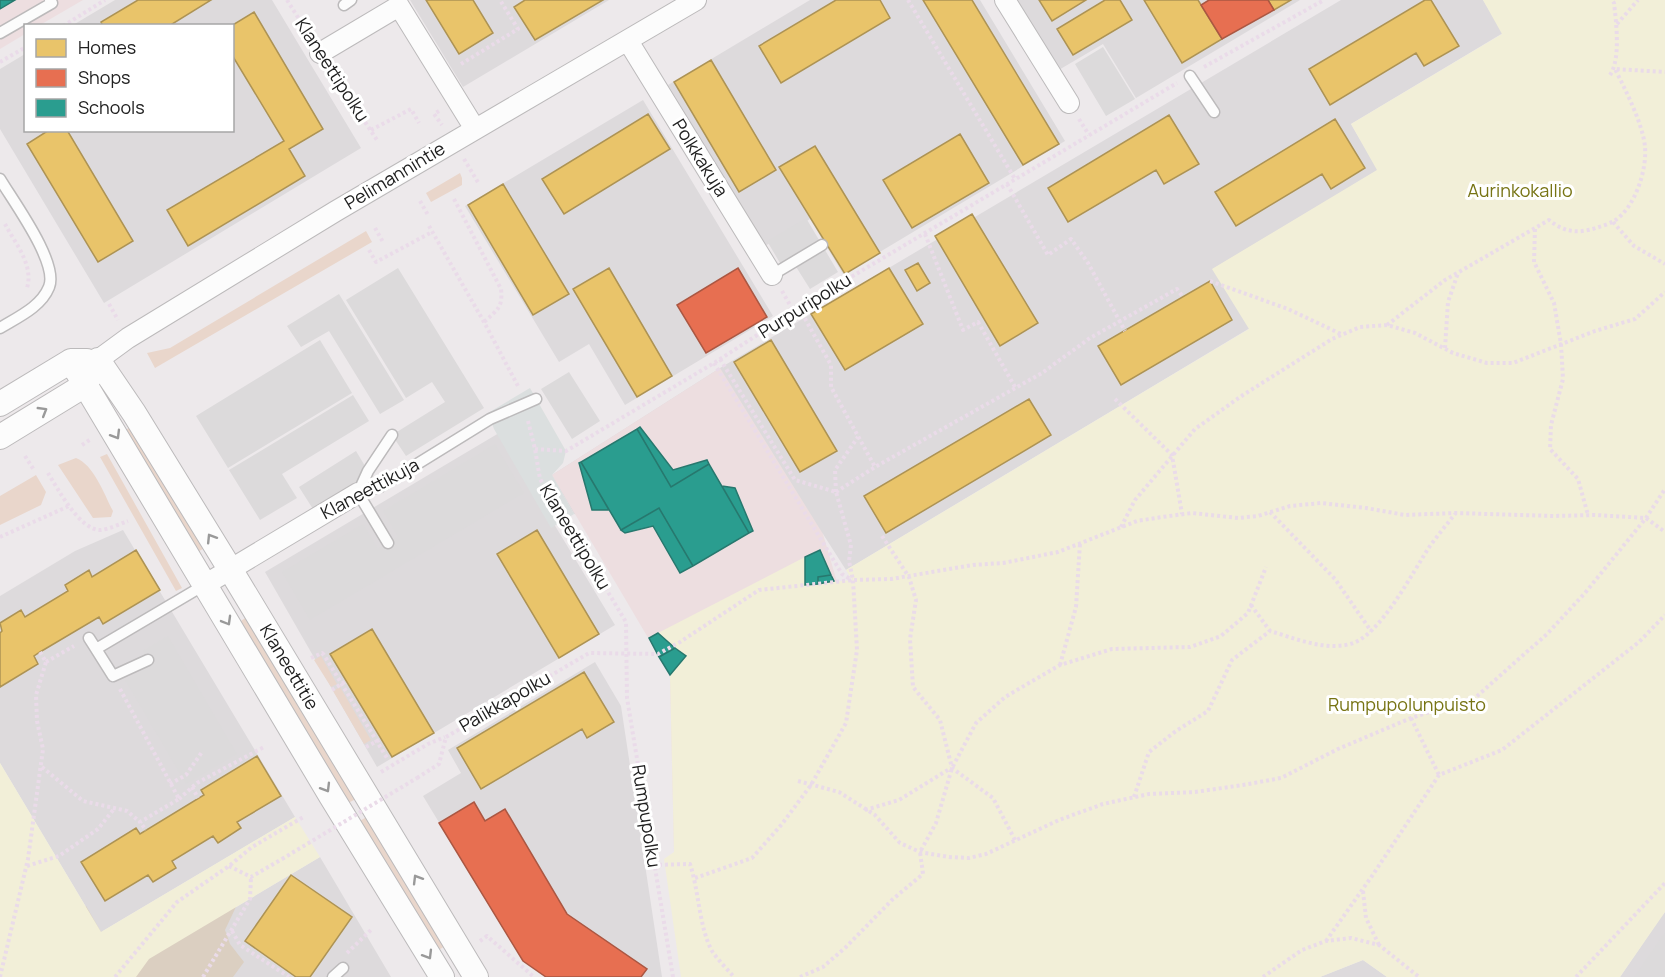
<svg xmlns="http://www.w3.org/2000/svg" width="1665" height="977" font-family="Manrope,sans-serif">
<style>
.residential{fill:#dddadc}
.education{fill:#eddee0}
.religious{fill:#dcdadb}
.grass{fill:#e9d6cb}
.forest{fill:#dbcfc1}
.park{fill:#f2efd8}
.plaza{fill:#dbdfdf}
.homes{fill:#e9c46a;stroke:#ad9354;stroke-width:1.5}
.shops{fill:#e76f51;stroke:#ab5742;stroke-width:1.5}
.schools{fill:#2a9d8f;stroke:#27786e;stroke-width:1.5}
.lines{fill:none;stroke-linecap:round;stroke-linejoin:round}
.service-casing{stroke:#bcbabb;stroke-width:13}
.minor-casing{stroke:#bcbabb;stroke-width:22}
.tertiary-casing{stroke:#bcbabb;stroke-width:26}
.path{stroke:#eadbe9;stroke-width:4;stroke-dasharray:3 3;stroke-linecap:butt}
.service{stroke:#fcfcfc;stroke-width:10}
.minor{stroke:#fcfcfc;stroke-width:20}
.tertiary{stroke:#fcfcfc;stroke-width:24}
.path-bridge{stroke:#eadbe9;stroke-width:4;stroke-dasharray:3 3;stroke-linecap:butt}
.oneway{stroke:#999}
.labels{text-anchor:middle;stroke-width:6;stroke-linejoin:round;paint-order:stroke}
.street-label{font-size:18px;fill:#202020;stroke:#fff}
.park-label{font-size:18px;fill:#777414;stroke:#fff}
</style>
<rect width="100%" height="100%" fill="#ede9eb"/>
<path class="residential" d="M115,0H272L361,148L104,303L0,129V69L25,54L26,130H232V26L73,25Z
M410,0H609L463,87Z
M810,0H980L1065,141L843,274L810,219L765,246L668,85Z
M1014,0H1300L1136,98L1103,44L1057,71Z
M1341,0H1483L1503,33L1351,124L1378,170L1213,269L1250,328L846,570L823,534L574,514L552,475L720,368Z
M643,100L773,316L625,405L589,344L559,362L465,206Z
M499,433L615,625L377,767L265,572Z
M123,530L295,817L101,932L0,763V596L75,551Z
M595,662L621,706L662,977H546L523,961L423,796L461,773L448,750Z
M320,857L391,977H136L149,959Z
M1665,912V977H1620L1661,917Z
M1363,960L1387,977H1320Z"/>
<path class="education" d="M0,0H83L40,25L26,26L25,34L0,49Z
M720,368L823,534L837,582L674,852L670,675L552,475Z"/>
<path class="religious" d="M1103,47L1135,99L1106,116L1075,64Z
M806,218L838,272L810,289L793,262L783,268L767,241Z
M398,268L484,408L406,456L392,435L445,402L432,382L406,398L346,300Z
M339,294L404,400L380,414L329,331L301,347L287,326Z
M320,340L352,393L228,468L196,416Z
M569,372L600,421L572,439L541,389Z
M353,395L369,421L282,474L297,498L260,520L229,470Z
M495,444L524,493L310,620L282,572L363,524L378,549L398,537L383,511Z
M356,451L368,471L358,493L318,517L299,487Z
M168,636L237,754L186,784L125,680L151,666L143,651Z
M1665,932V977H1634Z"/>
<path class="grass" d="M460,173L462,178V185L431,202L426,193Z
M366,231L372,242L155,368L147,353L170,348Z
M131,426L205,548L197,552L126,430Z
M107,454L182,588L176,591L100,457Z
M76,458C94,465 104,494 113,511L111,517L93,518L58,465Z
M36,475L46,492L41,505L0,525V496Z
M248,616L356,799L348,803L241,621Z
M321,656L337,684L331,687L314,660Z
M340,687L371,740L364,744L333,691Z
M370,815L447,945L435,952L358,822Z"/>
<path class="forest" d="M243,892L225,930L230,944L244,962L233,977H12L86,906L101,932Z"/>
<path class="park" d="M1483,0H1665V912L1620,977H1387L1363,960L1320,977H681L664,859L674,852L670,675L685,656L658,633L805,557V585L852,580L846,570L1249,329L1212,269L1377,170L1351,124L1502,34Z
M0,763L101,932L295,817L320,857L149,959L136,977H0Z"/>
<path class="plaza" d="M530,388L566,451L563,463L552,475L574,514L551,528L494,429L488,413Z"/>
<path class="homes" d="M138,0H211L169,26H103L101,22Z
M426,0H473L493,33L459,54Z
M525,0H603L535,40L514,7Z
M836,0H880L890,18L781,83L759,46Z
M923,0H972L1059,144L1023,165Z
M1039,0H1086L1052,21Z
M1105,0H1120L1132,20L1073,55L1057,29Z
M1144,0H1198L1222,39L1182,63Z
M1268,0H1291L1274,10Z
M1425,0H1431L1459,46L1424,66L1416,53L1330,105L1309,69Z
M254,12L323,129L289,149L305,176L188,246L167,210L284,141L232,55V26H231Z
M711,60L776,170L739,192L674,82Z
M648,114L670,149L564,214L542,179Z
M1169,115L1199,164L1164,184L1156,170L1068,222L1048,188Z
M1335,119L1365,168L1331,189L1322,174L1236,226L1215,192Z
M49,130H67L133,241L98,262L27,144Z
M960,134L989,183L912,228L883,180Z
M815,146L880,253L845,274L779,167Z
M503,184L569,294L533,315L468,205Z
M972,214L1038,323L1000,346L935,236Z
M918,263L930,283L917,291L905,270Z
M609,268L672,376L637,397L573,289Z
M889,268L923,324L845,370L811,314Z
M1210,281L1232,320L1121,385L1098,346Z
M771,340L837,451L800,472L734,362Z
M1029,399L1051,435L886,533L864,496Z
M537,530L599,634L559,658L497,554Z
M136,550L160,590L103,624L99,617L40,652L34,656L38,664L0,687V633L2,631L0,623L21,610L25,617L68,591L65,585L89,570L92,577Z
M372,629L434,733L392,757L330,654Z
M584,672L614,722L587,738L582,729L481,789L457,748Z
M257,756L281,796L237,822L241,828L218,843L213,836L172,861L176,868L153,882L148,875L105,901L81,862L136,828L140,834L204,795L201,790Z
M291,875L352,917L310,977H296L245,941Z"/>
<path class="shops" d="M1209,0H1268L1274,10L1222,39L1201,5Z
M738,268L767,317L706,353L677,305Z
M474,802L485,821L505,809L567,914L647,969L641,977H546L523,961L439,823Z"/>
<path class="schools" d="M0,0H15L0,9Z
M640,427L673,470L707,460L709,464L671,487L637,429Z
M637,429L671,487L709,464L749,533L693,566L659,508L621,530L581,462Z
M581,462L609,510H592L579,463Z
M722,486L735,488L753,531L749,533Z
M659,508L693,566L680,573L653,526L625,533L621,530Z
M820,550L831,575L818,577V584L805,585V557Z
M831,575L834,581L818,584V577Z
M658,633L675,648L659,657L649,638Z
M675,648L686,656L670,675L659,657Z"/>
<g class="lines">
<g class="service-casing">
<path id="service" d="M344,5L351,0
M0,33L52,3L50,0
M1190,76L1214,112
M0,179C13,201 59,263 49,287C41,307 18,317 0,328
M772,275L822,245
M358,493L380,487L490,419L536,399
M358,493L368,471L392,435
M358,493L388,543
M89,638L96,649
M148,660L113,676L96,649L206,584
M333,977L343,968"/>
</g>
<g class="minor-casing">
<path id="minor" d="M1005,0L1069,103
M628,41L772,275
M320,53L399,6L475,129
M98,360L128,338L336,211L696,0
M206,584L358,493"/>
</g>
<g class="tertiary-casing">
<path id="tertiary" d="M98,360L134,413L230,569L476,977
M71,361L331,796L442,977
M0,404L71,361H87
M0,437L85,385L92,372"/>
</g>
<path class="path" d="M287,0L309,35
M908,0L1015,179
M1617,24L1638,0
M63,26L105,0
M0,62L26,47
M461,64L518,29L500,0
M1204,67L1324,0
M332,72L377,140
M1610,75C1621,59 1616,21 1614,3L1612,0
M439,111L434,114L442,125
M1079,119L1089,135
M371,130L411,109L419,123
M464,159L479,184
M1007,184L1048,255L1071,239L1088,263L1125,331
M454,199L501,289C503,308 497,310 484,322
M420,201L428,215
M1613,222L1634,246L1665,264
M5,224C15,243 34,265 27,288
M429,226L484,322L519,388
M375,228L383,242
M1535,229L1534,262L1554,303L1561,344L1563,379L1551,425L1550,449L1578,479L1588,515
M925,234L963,330L978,322L1015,387
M369,250L376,262L432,232
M1210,281L1288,309L1341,334
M782,291L794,312
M109,304L118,320
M799,308L831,365V387L875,467
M1387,325L1445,280L1549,220C1564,232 1577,234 1596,228C1602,226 1609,224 1614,221C1635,208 1647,170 1645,147C1643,124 1625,89 1615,69L1665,72
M1445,348L1448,302L1458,273
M714,363L842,574L852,580
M1115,399L1172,455L1182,514
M528,421L535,449L540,479L626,622L627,698L673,977
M82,445L91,439
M535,449L566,451L714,363L799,308L1177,83
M25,456L34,470
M48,473C58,489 80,531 101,530C109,529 120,524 128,521
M836,492L875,467L1042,373L1090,338L1177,289L1183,297
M836,492L835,470L858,437
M1270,512L1335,579L1371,631
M1121,527L1135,500L1195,429L1243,395L1332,339L1360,327L1387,325L1415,333L1453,353L1487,363H1513L1595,331L1635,319L1665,292
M882,536L909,577L916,600L910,639L913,687L940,720L952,768L993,798L1015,840
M0,537L69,506
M1251,605L1270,631
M311,658L322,653L324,655L387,758
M46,662L74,646
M1060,665L1076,607L1080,543
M120,689L179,799L140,822L146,830
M332,690L346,681
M1411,718L1439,775
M366,747L381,739
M42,767L83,801L127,811L140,822
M381,772L428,744L445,737
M417,778L439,764L446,737L589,653L658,654L680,642L759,590L853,580L891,579L973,565L1003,563L1058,552L1137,521L1162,517L1192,513L1238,518L1258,516L1290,506L1321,503L1366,508L1405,515L1455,513L1554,516L1595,515L1646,518L1665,532
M798,781L839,792L875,815L900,843L920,852L949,857L969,858L986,854L1059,820L1103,804L1149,794L1195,792L1243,785L1281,778L1338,749L1411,718L1476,697L1547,634L1585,593L1646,518L1665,489
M170,784L186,775L202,752
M192,787L198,798
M1134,797L1149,752L1176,731L1208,711L1232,660L1270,631C1294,638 1324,651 1350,644C1380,637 1413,571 1430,546C1438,535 1447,524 1455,514
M179,799L197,783L264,747
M865,810L899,800L951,768
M653,865L690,864C699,891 699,927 712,951C718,960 727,969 734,977
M27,866L59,856L98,829L114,809
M229,866L251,877L282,859
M695,878L752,858L782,824L811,785L846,723L857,650L853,580L849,561L851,545L836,492L795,480L720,359
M1363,891L1366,918L1379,945
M232,931L240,945L289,977
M480,941L487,936L534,977
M1326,941L1372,876L1439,775L1502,750L1639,642L1665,615
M347,953L372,929
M0,977L28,859L43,749L37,721L36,695L46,662L40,652
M115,977L177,902L229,866L252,847L305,816
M203,977L250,899L251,877
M800,977L823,967L846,947L893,899L923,874L920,852L936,823L952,768L976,723L1005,697L1060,665L1112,649L1190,647L1221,636L1248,613L1266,567
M1263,977L1302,950L1326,941L1351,938L1379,945L1419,977
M1576,977L1665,883"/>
<use href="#service" class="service"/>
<use href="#minor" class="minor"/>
<use href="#tertiary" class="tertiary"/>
<path class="path-bridge" d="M282,859L417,778"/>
</g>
<defs><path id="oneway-chevron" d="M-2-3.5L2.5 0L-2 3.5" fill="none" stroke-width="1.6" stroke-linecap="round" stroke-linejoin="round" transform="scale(1.5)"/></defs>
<g class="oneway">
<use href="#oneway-chevron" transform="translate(43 411) rotate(-31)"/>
<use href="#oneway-chevron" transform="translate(116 435) rotate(59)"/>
<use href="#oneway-chevron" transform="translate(211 538) rotate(-122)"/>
<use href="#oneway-chevron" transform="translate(227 621) rotate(60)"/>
<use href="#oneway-chevron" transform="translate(326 788) rotate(59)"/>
<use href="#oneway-chevron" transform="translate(417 879) rotate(-121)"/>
<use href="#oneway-chevron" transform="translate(428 955) rotate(59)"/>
</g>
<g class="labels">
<g class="street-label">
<text transform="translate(332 70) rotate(57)" y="6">Klaneettipolku</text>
<text transform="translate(700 158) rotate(58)" y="6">Polkkakuja</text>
<text transform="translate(395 176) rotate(-31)" y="6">Pelimannintie</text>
<text transform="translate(805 306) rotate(-32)" y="6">Purpuripolku</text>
<text transform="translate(370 489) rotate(-28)" y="6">Klaneettikuja</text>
<text transform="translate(575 537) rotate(59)" y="6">Klaneettipolku</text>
<text transform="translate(289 667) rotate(59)" y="6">Klaneettitie</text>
<text transform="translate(505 702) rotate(-30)" y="6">Palikkapolku</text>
<text transform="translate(646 816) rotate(81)" y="6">Rumpupolku</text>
</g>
<g class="park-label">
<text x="1520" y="197">Aurinkokallio</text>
<text x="1407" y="711">Rumpupolunpuisto</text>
</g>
</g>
<rect x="24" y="24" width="210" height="108" fill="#ffffff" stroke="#a6a6a6" stroke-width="1.5"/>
<rect x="36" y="39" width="30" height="18" fill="#e9c46a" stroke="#a6a6a6" stroke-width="1.5"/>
<text x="78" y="54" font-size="18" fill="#202020">Homes</text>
<rect x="36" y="69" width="30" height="18" fill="#e76f51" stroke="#a6a6a6" stroke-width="1.5"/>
<text x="78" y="84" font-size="18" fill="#202020">Shops</text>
<rect x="36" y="99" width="30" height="18" fill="#2a9d8f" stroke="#a6a6a6" stroke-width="1.5"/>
<text x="78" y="114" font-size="18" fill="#202020">Schools</text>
</svg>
